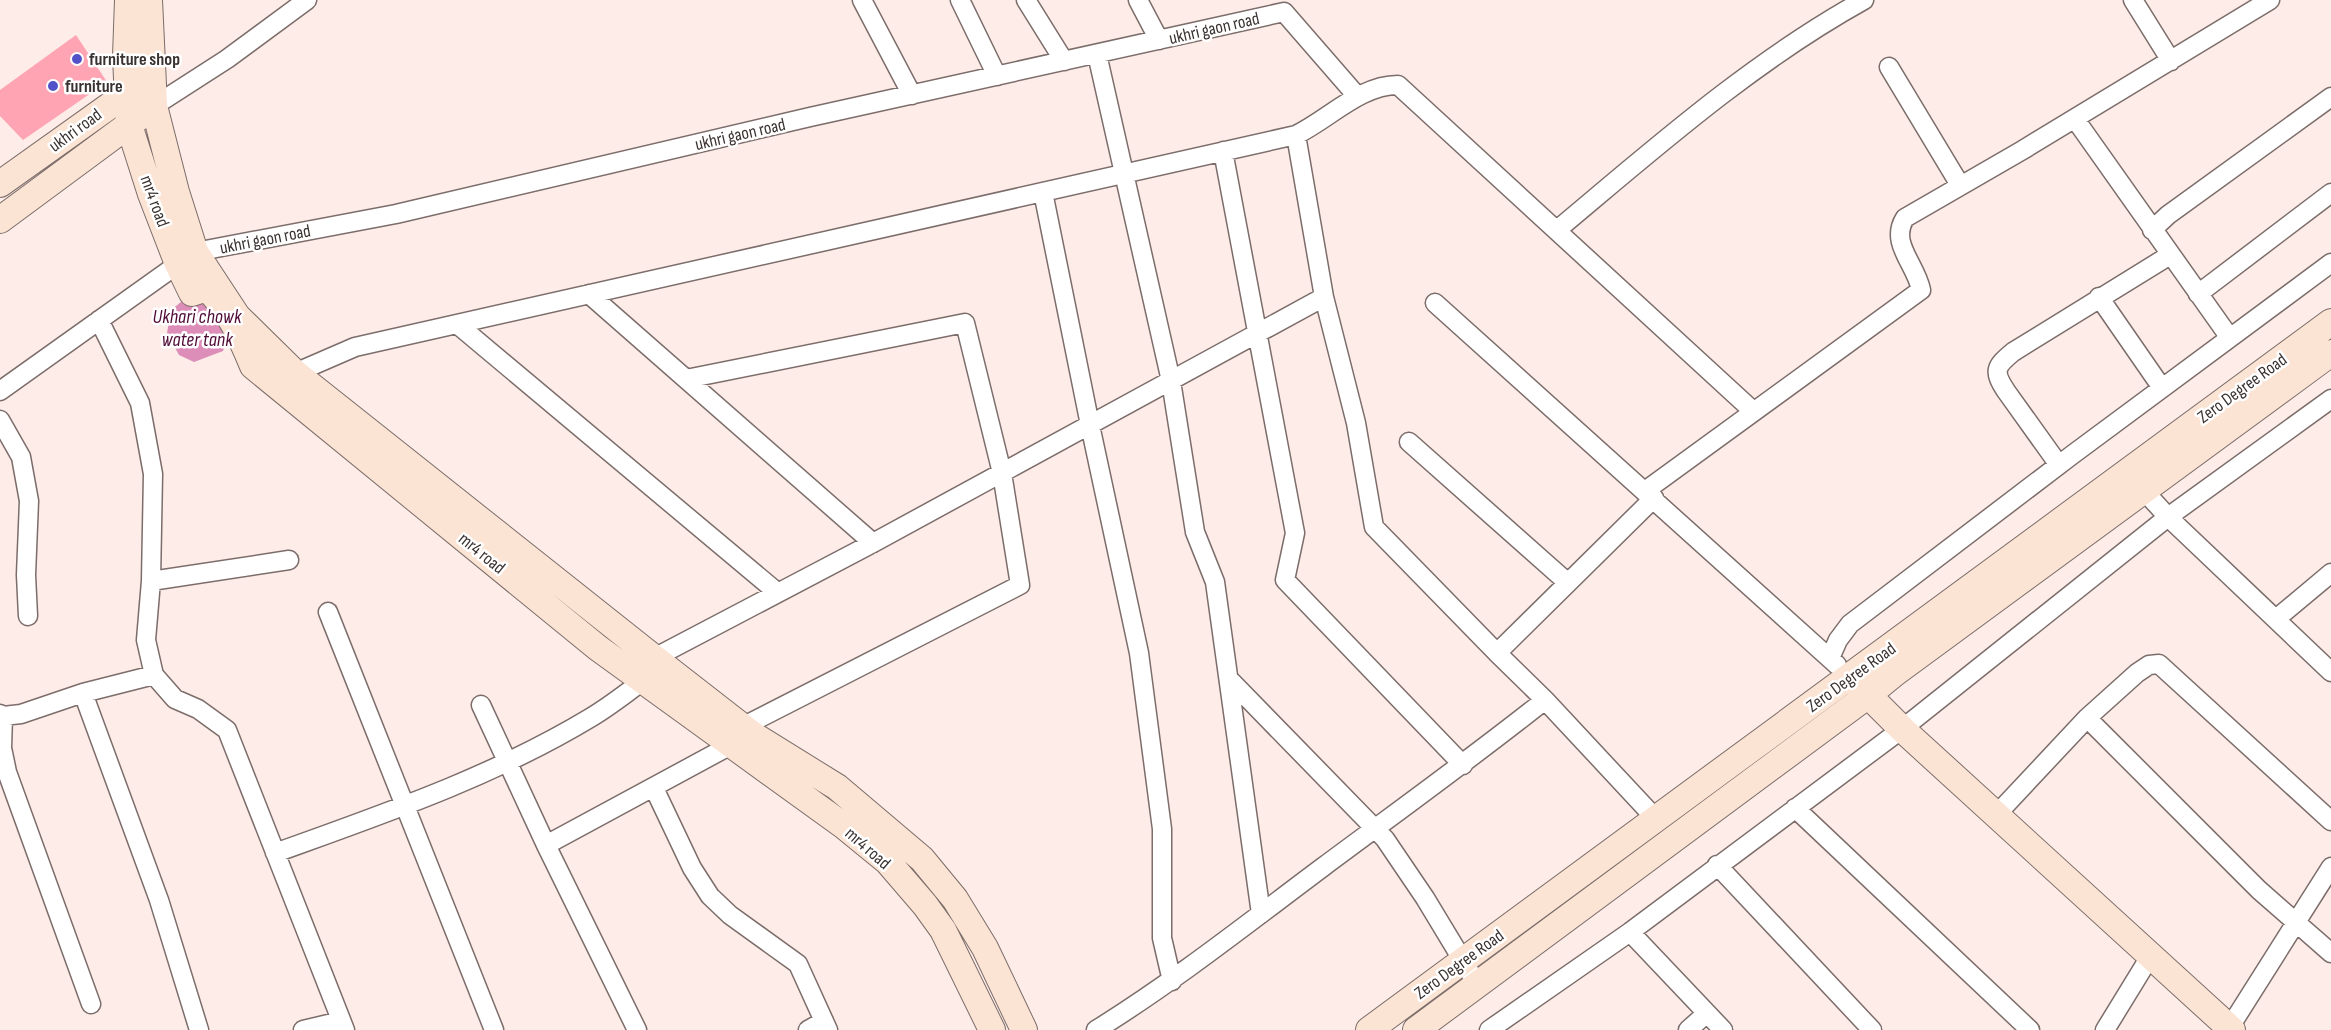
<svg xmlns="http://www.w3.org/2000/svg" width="2331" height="1030" font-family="'Sofia Sans Condensed',sans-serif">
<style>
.water{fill:#dc8eb8}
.building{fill:#fea4b2}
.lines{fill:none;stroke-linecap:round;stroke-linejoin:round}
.street-casing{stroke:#7c6d6a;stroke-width:21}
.secondary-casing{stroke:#7c6d6a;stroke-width:28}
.street{stroke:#fff;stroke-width:18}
.secondary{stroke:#fbe4d4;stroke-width:26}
.poi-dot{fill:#5352c9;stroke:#fff;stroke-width:2}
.labels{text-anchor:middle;stroke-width:5;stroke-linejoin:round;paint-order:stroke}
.street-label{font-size:18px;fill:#393231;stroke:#fff}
.poi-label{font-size:18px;font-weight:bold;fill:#393231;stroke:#fff;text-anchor:start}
.water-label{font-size:20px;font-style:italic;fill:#500b37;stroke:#fff}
</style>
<rect width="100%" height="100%" fill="#fdece8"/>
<path class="water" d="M186,298H205L227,339L223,351L194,362L179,355L167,333L171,310Z"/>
<path class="building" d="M76,35L107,82L23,140L0,116V90Z"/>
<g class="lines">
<g class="street-casing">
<path id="street" d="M862,0L912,95
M960,0L997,76
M1026,0L1064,61
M1138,0L1159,40
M2133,0L2171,61
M1097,54L1171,381L1195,532L1215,582L1261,914
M1889,67L1960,185
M154,106L227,59L307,0
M2075,119L2230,338
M1296,135L1324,297L1356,423L1374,527L1497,653L1545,700L1656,819
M1223,151L1295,533L1285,580L1463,765
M1043,192L1090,425L1139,653L1162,829V938L1172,981
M1557,230C1655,148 1752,62 1864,0
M2152,230L2168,215L2331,97
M195,252L396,214L810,117L1284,12L1357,96
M589,294L873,543
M2198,294L2331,193
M2099,297L2162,388
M1435,303L1837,665
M99,320L140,403L153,474L151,581L146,640L154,675L175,699L198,709L227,730L345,1030
M457,324L778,593
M295,373L355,347L1296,135C1329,119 1360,85 1398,85L1753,411
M686,379L965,323L1002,473L1020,585L742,727
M0,391L178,264
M0,420L21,457L29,501L26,575L28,616
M1409,442L1568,583
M2059,465L2006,391C1993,371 1995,367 2013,352L2170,255
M2137,483L2168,517L2331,672
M1645,491L1921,290C1916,264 1889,243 1905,218L2021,151L2270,0
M151,581L289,560
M328,612L494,1030
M2276,619L2331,573
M1497,653L1654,498
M654,658L873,543L1324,297
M1830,658L1838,640L1850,624L2072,455L2331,263
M1230,680L1385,839L1425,898L1477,984
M83,693L159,900L199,1030
M481,705L546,845L637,1030
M0,714L3,716L21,714L83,693L154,675
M3,716L2,748L7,772L91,1004
M2087,718L2259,890L2331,953
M654,788L692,868L710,896L730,915L798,964L828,1030
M1795,808L2030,1030
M1997,814L2087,718L2137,673L2149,665L2159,664L2331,821
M546,845L731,745
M275,853C383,814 492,777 590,718C609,707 626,693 643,681
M1717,865L1872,1030
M1630,932L1723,1030
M303,1030L341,1021
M808,1030L824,1021
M1096,1030C1175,981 1248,923 1323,867C1397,812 1472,758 1545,700
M1489,1030L1630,932L1902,729L2168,517L2331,399
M1688,1030L1707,1013
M2105,1030L2151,955
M2228,1030L2331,867"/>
</g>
<g class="secondary-casing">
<path id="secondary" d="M128,0L126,56L129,125L151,194L178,264L192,293L207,288C231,313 240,335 253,366L598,648L844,826L888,862L925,905L943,930L992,1030
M149,0L154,106L176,192L195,252L237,316L295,373L654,658L753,735L837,787L922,859L955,899L985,948L1024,1030
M0,184L136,87
M0,220L142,115
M1857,684L1902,729L2232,1030
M1369,1030L2331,322
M1416,1030L1867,696L1895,673L2331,353"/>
</g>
<use href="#street" class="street"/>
<use href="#secondary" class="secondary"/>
</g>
<g class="poi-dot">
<circle cx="77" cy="59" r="6"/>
<circle cx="53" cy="86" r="6"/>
</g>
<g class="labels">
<g class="street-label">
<text transform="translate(1214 28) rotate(-13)" y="6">ukhri gaon road</text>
<text transform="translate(75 130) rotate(-36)" y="6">ukhri road</text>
<text transform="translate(740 134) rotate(-13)" y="6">ukhri gaon road</text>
<text transform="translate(155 201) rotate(70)" y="6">mr4 road</text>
<text transform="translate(265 239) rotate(-11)" y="6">ukhri gaon road</text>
<text transform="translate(2242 388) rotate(-36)" y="6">Zero Degree Road</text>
<text transform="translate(482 553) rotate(39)" y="6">mr4 road</text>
<text transform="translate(1851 677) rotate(-36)" y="6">Zero Degree Road</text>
<text transform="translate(868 848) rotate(41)" y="6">mr4 road</text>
<text transform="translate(1459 964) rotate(-36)" y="6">Zero Degree Road</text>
</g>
<g class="poi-label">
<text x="89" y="65">furniture shop</text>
<text x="65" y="92">furniture</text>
</g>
<g class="water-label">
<text x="197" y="323">Ukhari chowk<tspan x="197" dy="23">water tank</tspan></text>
</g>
</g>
</svg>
